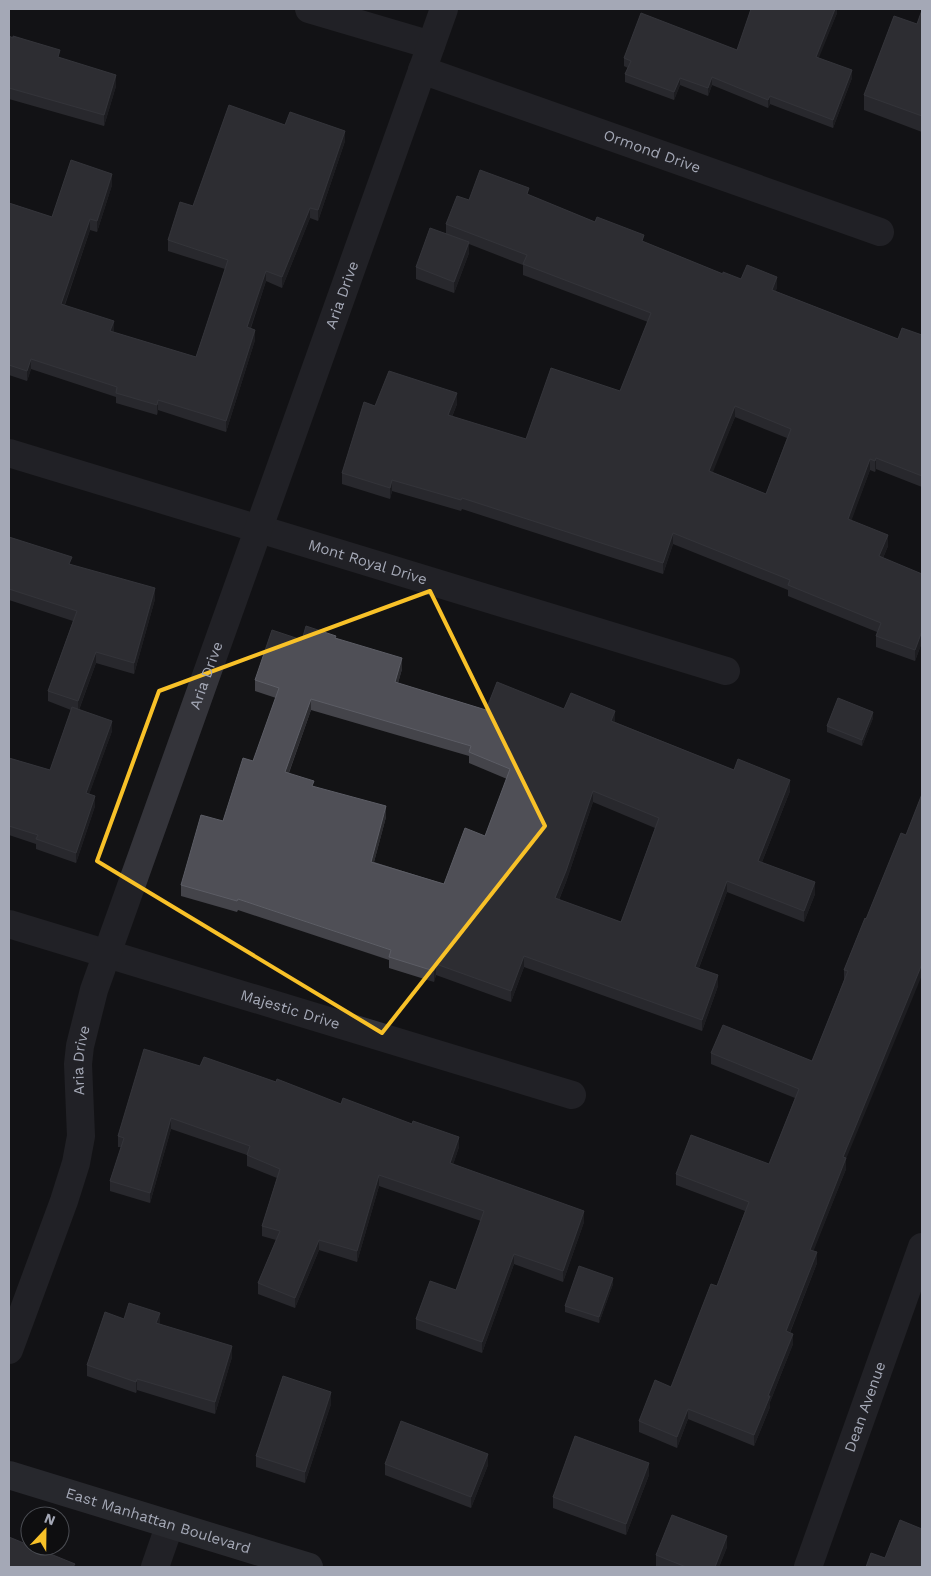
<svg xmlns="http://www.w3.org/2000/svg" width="931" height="1576" font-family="'Work Sans',sans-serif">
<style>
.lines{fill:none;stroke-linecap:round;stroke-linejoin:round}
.street{stroke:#34343a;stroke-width:28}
.secondary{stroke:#42434a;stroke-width:28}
.wall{fill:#44444a;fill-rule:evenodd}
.shaded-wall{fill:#2c2c30}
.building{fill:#4f4f56;stroke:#5c5d65;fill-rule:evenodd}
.marked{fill:none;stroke:#f8c128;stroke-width:4;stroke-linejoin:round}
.labels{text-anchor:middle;stroke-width:4;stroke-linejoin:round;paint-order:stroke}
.street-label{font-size:15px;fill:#a4a8b6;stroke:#0e0e10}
</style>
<rect width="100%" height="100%" fill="#131315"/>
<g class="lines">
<g class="street">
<path d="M309,9L431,45"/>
<path id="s1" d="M422,70L880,232"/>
<path id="s2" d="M9,453L726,671"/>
<path id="s3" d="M9,924L572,1095"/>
<path id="s4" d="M9,1350L64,1201L76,1163L81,1136L78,1064L80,1046L94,990L444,9"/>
<path d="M155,1567L170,1524"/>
<path id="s5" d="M808,1567L922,1247"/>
</g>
<path class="secondary" id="s6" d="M9,1475L309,1567"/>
</g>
<path class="wall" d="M837,9V13L818,58L852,78L833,128L770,104L768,108L712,85L708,96L680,85L674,100L625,82V74L628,68L624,66V58L737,50Z
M922,10V132L864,110V95L917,24Z
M9,36L60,58L116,86L104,126L9,99Z
M285,125L345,141L318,221L310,218L282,288L266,281L251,328L255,340L226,432L158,410L157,415L116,403V397L31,369L27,381L9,375V203L52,217L112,185L97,232L90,230L65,305L113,332L196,357L225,269L168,251V240L193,206Z
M529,195L723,274L777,288L775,291L898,339L922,335V487L876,469L875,472L870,470L851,520L888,546L883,558L922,574V642L915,661L876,647V636L877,632L788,596V590L673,544L663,574L462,509L461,511L392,491L390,499L342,484V473L375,406L457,404L452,417L526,439L620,391L648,322L523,275V265L469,244V253L454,293L416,279V267L446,234V224L469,200ZM735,417L787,438L766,494L712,472Z
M9,537L72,565L155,599L134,674L96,663L79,710L112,731L89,794L95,806L76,863L36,849V844L9,835V758L50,770L71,710L48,701V691L73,621L9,600Z
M336,638L402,669L398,683L486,710L564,709L615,722L734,770L790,791L762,862L815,894L804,922L727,892L699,968L718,986L702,1031L524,967L511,1002L436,975L434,982L389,968V960L238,910L237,912L181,896V885L223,821L253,761L276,698L255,691V680L302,640ZM311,710L469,756V763L507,779L485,836L444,884L374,862L386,817L314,787L289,773ZM593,802L655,828L621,922L559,900L566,882Z
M873,718L862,746L827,732V726Z
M865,918L846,1159V1169L813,1251L817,1263L790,1333L793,1344L770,1402V1407L754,1446L688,1419L677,1448L639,1432V1421L671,1387L717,1286L745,1211L676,1185V1174L769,1164L795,1098L711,1064V1053L812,1061L844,980V970Z
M200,1066L341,1104L459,1147L453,1164L584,1222L563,1282L514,1264L482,1353L416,1329V1319L456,1290L481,1221L379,1186L357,1262L319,1250L295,1308L258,1294V1283L276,1240L262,1236V1226L277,1178L247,1166V1155L171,1129L150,1203L110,1191V1181L121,1147H118V1136Z
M613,1284L599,1323L565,1312V1306Z
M124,1319L160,1324L232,1357L215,1414L137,1390L136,1393L87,1376V1365Z
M331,1404L305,1483L256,1467V1456Z
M385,1464L488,1465L471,1508L385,1475Z
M649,1475L626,1535L553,1508V1497Z
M727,1547L719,1567H658L656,1566V1555Z"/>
<path class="shaded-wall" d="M835,9H837V13L816,65V57Z
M852,70V78L833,128V120Z
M116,75V86L104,126V115Z
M712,77V85L708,96V88Z
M680,78V85L674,100V92Z
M770,96V104L768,108V100Z
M345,131V141L318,221V210Z
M112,174V185L97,232V221Z
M310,208V218L282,288V277Z
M90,219V230L61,315V304Z
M469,242V253L454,293V282Z
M266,271V281L247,338V327Z
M777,277V288L772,301V290Z
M114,321V332L110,331Z
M255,330V340L226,432V421Z
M31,359V369L27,381V371Z
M457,393V404L448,426V415Z
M158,400V410L157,415V405Z
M735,406V417L709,482V471Z
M876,458V469L875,472V461Z
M870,459V470L848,530V519Z
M392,480V491L390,499V488Z
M673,533V544L663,574V563Z
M888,535V546L879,567V556Z
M155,588V599L134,674V663Z
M922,631V642L915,661V650Z
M96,652V663L78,712V701Z
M402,658V669L395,693V682Z
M311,699V710L285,783V772Z
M615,711V722L611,732V721Z
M873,712V718L862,746V740Z
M112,721V731L86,803V793Z
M790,780V791L758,872V861Z
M593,791V802L566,882L555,909V898Z
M95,796V806L76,863V853Z
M386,806V817L371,873V862Z
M727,881V892L695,978V967Z
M815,882V894L804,922V911Z
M524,956V967L511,1002V991Z
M436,964V975L434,982V971Z
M922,964V975L846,1159V1169L810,1260V1250L843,1157Z
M718,975V986L702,1031V1020Z
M171,1118V1129L150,1203V1193Z
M459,1137V1147L450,1174V1163Z
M10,1151V1163L9,1168V1156Z
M379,1175V1186L357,1262V1251Z
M584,1211V1222L563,1282V1271Z
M319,1240V1250L295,1308V1298Z
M817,1252V1263L786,1342V1331Z
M514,1254V1264L482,1353V1342Z
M613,1278V1284L599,1323V1317Z
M160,1313V1324L156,1323Z
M793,1334V1344L770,1402V1407L754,1446V1435L768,1396Z
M232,1346V1357L215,1414V1402Z
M137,1379V1390L136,1393V1382Z
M331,1392V1404L305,1483V1472Z
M688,1409V1419L677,1448V1437Z
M488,1454V1465L471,1508V1497Z
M649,1463V1475L626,1535V1524Z
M727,1536V1547L719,1567H715Z"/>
<path class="building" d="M751,9H835L816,57L852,70L833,120L770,96L768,100L712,77L708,88L680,78L674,92L625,74L631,61L624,58L641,13L737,50Z
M922,10V116L864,95L894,16L917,24Z
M9,36L13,38V36L60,50L58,57L116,75L104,115L9,88Z
M229,105L285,125L290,112L345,131L318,210L310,208L282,277L266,271L247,327L255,330L226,421L158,400L157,405L116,393L117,387L31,359L27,371L9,365V203L52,217L71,160L112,174L97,221L90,219L61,304L114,321L110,331L196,357L228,260L168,240L180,202L193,206Z
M480,170L529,188L527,194L595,222L597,217L644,235L642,241L723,274V272L741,279L747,265L777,277L772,290L898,339L902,328L922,335V476L876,458L875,461L870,459L848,519L888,535L879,556L922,574V631L915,650L876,636L881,623L788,585L790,580L673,533L663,563L462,498L461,500L392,480L390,488L342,473L364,402L375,406L389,371L457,393L448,415L526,439L551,368L620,391L651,313L523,264L527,255L446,224L457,196L469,200ZM735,406L791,429L766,494L709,471Z
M430,228L469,242L454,282L416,267Z
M9,537L72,557L69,564L155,588L134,663L96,652L78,701L48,691L77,611L9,589Z
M306,626L336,636L335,638L402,658L395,682L486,710L497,682L564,709L571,693L615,711L611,721L734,770L738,759L790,780L758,861L815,882L804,911L727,881L695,967L718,975L702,1020L524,956L511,991L436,964L434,971L389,957L391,950L238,899L237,901L181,885L201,815L223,821L243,758L253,761L279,688L255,680L272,630L302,640ZM311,699L471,746L469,752L510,769L485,836L465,828L444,884L371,862L386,806L312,786L314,781L285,772ZM593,791L659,818L621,922L555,898L566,871Z
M838,698L873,712L862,740L827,726Z
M72,707L112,721L86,793L95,796L76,853L36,839L38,835L9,826V758L50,770Z
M922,794V964L843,1157L846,1158L810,1250L817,1252L786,1331L793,1334L768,1396H770L754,1435L688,1409L677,1437L639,1421L655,1380L671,1387L711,1284L717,1286L749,1202L676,1174L691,1135L769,1164L799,1089L711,1053L723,1025L812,1061L848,971L844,970L865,918L866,919L901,833L906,835Z
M144,1049L200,1066L204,1057L276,1082L277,1079L341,1104L343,1098L412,1124L413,1121L459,1137L450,1163L584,1211L563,1271L514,1254L482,1342L416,1319L430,1281L456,1290L484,1211L379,1175L357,1251L319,1240L295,1298L258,1283L280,1231L262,1226L280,1169L247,1155L250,1146L171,1118L150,1193L110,1181L124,1138L118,1136Z
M579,1266L613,1278L599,1317L565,1306Z
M129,1303L160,1313L156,1323L232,1346L215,1402L137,1379L136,1382L87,1365L105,1312L124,1319Z
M283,1376L331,1392L305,1472L256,1456Z
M401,1421L488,1454L471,1497L385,1464Z
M575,1436L649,1463L626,1524L553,1497Z
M672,1515L727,1536L715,1567H686L656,1555Z
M900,1520L922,1529V1567H866L871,1553L885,1558Z
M9,1537L75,1564L73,1567H9Z"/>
<path d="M0 0H931V1576H0ZM430,591L545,826L382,1033L97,861L159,691Z" fill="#131315" fill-opacity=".55" fill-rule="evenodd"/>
<path class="marked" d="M430,591L545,826L382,1033L97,861L159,691Z"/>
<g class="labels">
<g class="street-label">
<text dy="5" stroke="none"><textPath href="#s1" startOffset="244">Ormond Drive</textPath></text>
<text dy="5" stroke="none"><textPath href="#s4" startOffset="1112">Aria Drive</textPath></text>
<text dy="5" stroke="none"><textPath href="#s2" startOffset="375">Mont Royal Drive</textPath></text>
<text dy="5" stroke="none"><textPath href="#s4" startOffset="708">Aria Drive</textPath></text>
<text dy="5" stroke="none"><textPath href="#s3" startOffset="294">Majestic Drive</textPath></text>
<text dy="5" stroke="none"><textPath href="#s4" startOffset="302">Aria Drive</textPath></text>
<text dy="5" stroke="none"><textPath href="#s5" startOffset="170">Dean Avenue</textPath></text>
<text dy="5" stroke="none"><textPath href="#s6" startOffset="156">East Manhattan Boulevard</textPath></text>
</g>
</g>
<rect width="931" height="1576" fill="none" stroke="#a4a8b6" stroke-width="20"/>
<g transform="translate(45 1531) rotate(22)"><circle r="24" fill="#0e0e10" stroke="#4a4c52"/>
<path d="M0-4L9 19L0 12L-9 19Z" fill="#f8c128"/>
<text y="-8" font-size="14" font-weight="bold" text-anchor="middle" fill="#a4a8b6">N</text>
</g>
</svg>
